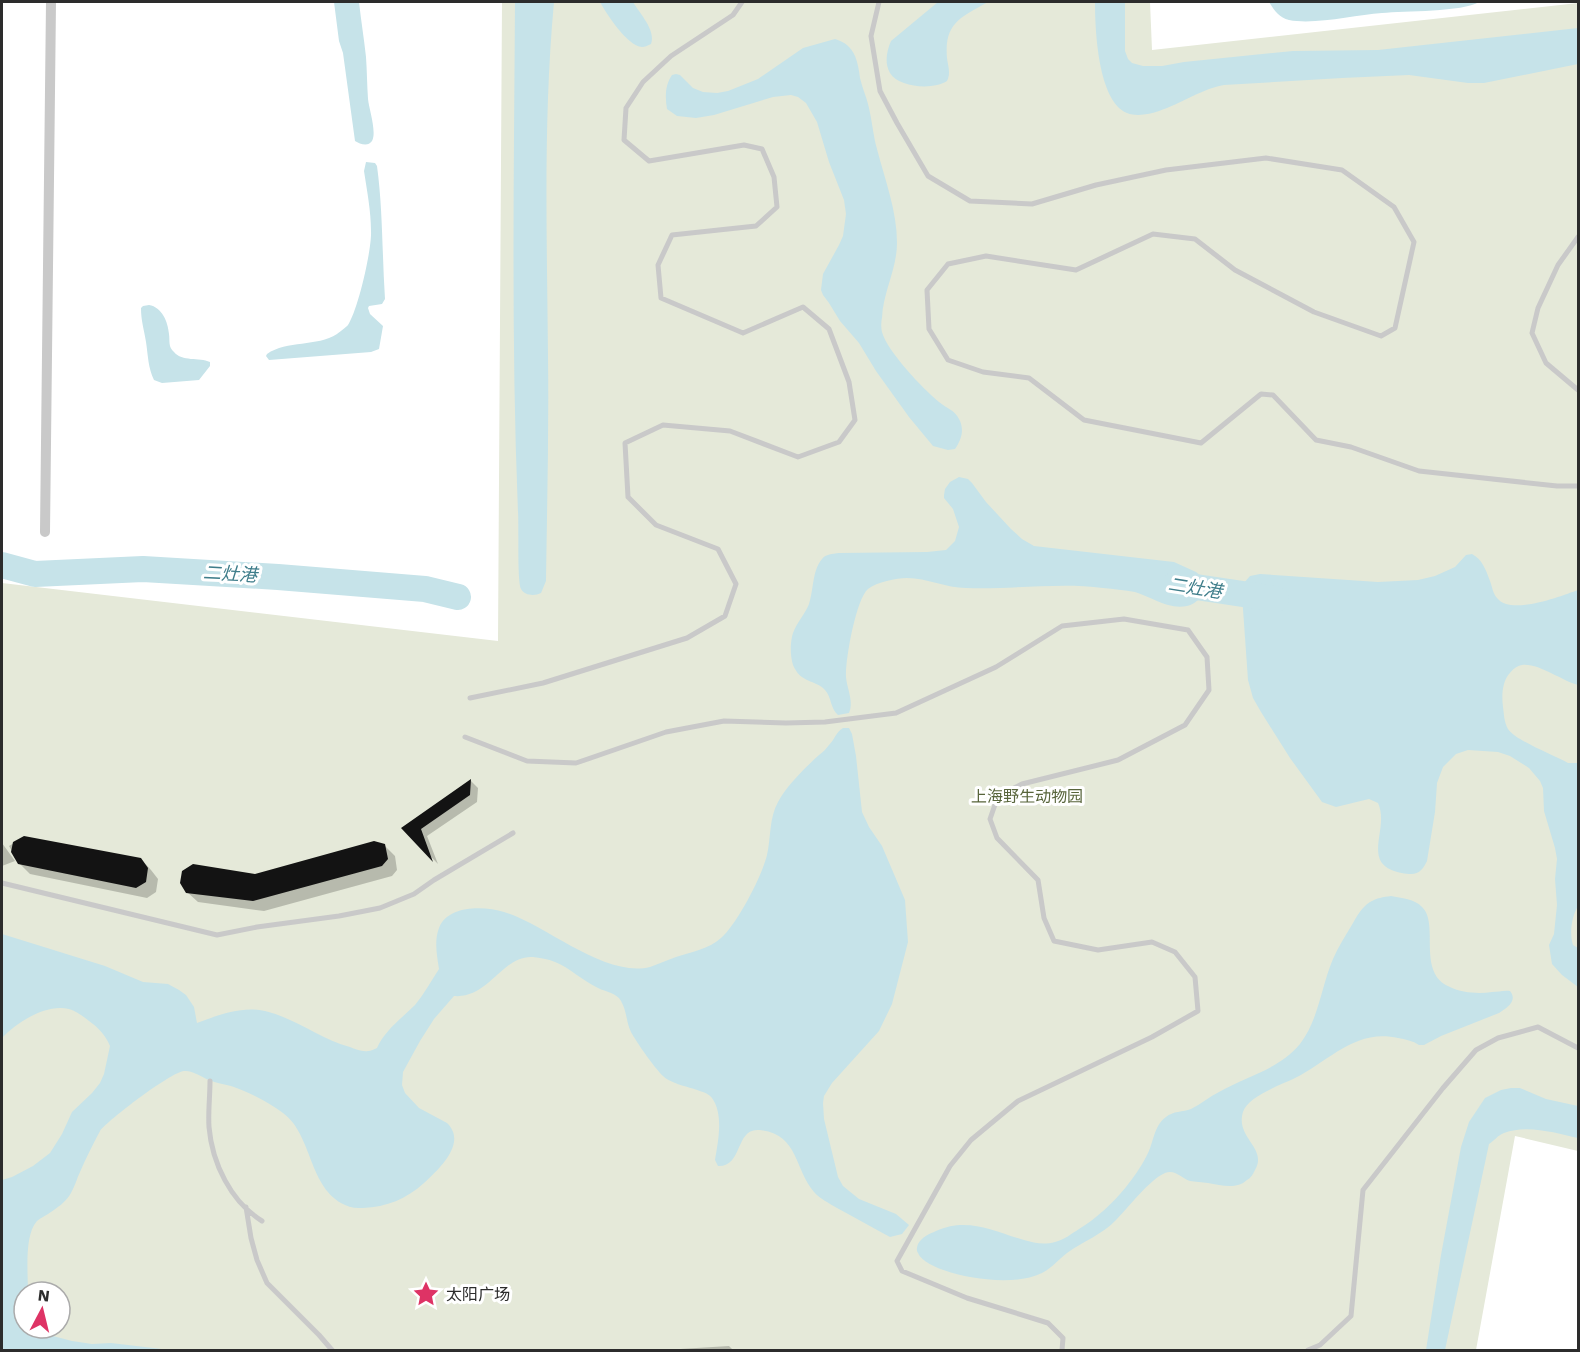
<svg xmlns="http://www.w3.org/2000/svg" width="1580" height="1352" font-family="'Work Sans','Noto Sans SC',sans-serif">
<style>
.green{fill:#e5e9d9;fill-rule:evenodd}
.water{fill:#c6e3e9}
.shadow{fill:#0003}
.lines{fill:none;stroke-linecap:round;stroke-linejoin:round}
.river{stroke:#c6e3e9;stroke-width:26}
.building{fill:#131313}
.lane{stroke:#c9c9c9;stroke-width:5}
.street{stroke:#c9c9c9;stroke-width:10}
.labels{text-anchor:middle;stroke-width:6;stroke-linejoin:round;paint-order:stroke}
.park-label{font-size:16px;fill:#58653b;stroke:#fff}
.poi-label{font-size:16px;fill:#2c2c2c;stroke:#fff;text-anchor:start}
.water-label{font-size:18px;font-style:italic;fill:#3e7d8a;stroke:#fff}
</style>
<rect width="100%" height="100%" fill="#fff"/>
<path class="green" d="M502,2H1150L1152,50L1578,3V1151L1515,1136L1476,1350H2V583L498,641ZM24,1292H60V1328H24Z"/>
<path class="water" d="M334,2H359C361,20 364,39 366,57C367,71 367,85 368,99C369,109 377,132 372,141C368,147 360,144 355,141L343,53L339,41Z
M515,2H554C543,120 547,239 548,357C549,432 547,506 546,581L541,593C535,596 525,596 521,589C517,581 519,525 518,512C511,342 514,172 515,2Z
M600,2H633C640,14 656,30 651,44C647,46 645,47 642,47C627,46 606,13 600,2Z
M938,2H988C961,17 944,23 947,58C948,66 951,73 947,81C934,90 899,88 890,73C884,63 887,50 891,41Z
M1095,2H1125V51L1128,59L1132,63L1143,66H1162L1184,62L1293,51L1378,50L1578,28V64L1484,83H1468L1409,75L1342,78L1224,85C1204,88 1180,104 1159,111C1150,114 1137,117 1127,113C1098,101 1095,30 1095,2Z
M1269,2H1479C1463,12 1404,11 1382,13C1355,15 1315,25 1289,20C1279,18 1274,10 1269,2Z
M835,39C845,42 851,47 855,56C858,63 859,71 860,78C862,87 866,96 868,104C872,119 873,135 877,149C885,180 897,211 897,243C897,269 883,292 882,318C881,322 881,328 882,332C887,351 923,389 939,402C946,408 955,410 959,419C965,430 961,440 955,449L948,450L933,446L909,417L876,371L859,343L840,321L829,303L823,295L821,290L823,274L839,245L843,236L846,214L844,200L829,162L817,122L806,103L798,97L791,95L773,97L714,115L696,118L677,116L667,109C665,97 665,85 672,75L676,74L680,75L693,88L703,92L717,93L728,91L758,79L803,48Z
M366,162L375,163L377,166C383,210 382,254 385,299L382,304L369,306L368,308L370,314L383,326L379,349L371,352L269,360L266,356L267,354C287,340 317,347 337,334C340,332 346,327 348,325C358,310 372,249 371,231C371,211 367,191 364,171Z
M149,305C162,307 168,322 169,334C170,341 168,347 174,352C182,362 199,357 210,362V366L199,380L162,383L154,380C148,368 148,355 146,342C144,329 141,321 141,308L143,306Z
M959,477L968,479L972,483L986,502L1011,529L1022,539L1034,546L1174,562L1196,572L1207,581L1210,585C1206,594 1196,604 1187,606C1168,610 1152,597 1135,592C1125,590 1113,589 1103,588C1059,582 1010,590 966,588C946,588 927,578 907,578C896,578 877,582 868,589C856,599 845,661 846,677C847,689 854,701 849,713L838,715C830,708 832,698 825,690C815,679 801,684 793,665C790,655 790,642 793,633C797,622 805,614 809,604C814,589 812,571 822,559C826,554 832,554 839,553L927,552L946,550L955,541L959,527L953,509L944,498V495L945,489L950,482Z
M1472,554C1482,559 1486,570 1490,581C1492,586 1493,594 1497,598C1511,616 1561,596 1578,590V685C1562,681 1539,663 1522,665C1514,666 1506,676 1504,684C1502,691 1502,699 1503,707C1504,714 1504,722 1508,729C1516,741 1554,755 1568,763H1578V906C1572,916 1569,932 1573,945L1578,948V987L1562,975L1552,964L1549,945L1554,934L1557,905L1555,879L1557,859L1555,848L1544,811L1543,788L1540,781L1529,768L1510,756L1498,752L1468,750L1456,754L1443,767L1437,783L1435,812L1427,861C1423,869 1419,875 1409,874C1355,868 1391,831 1378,803L1369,799L1336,807L1322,802L1290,758L1261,712L1253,698L1248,680L1242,595L1243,584L1250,576L1260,574L1378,582L1418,580L1435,576L1455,567L1466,555Z
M843,728H849L852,734L856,756L862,812L869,827L882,846L905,900L908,942L892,1004L879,1031L832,1083L824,1096L823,1103L824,1119L838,1177L843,1186L859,1199L896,1214L909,1225L902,1234L890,1237C872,1227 855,1218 837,1208C829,1203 820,1199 814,1192C794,1169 799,1134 759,1130C735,1128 743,1167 718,1166L715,1160C718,1141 724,1115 712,1098C707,1089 674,1087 663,1076C654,1067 637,1043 631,1032C626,1022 627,1011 621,1001C617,993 606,992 598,988C583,981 570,968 555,962C548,959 540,958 533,957C502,955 489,999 454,996L434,1019L420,1041L403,1072L402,1085L405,1093L419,1108L447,1123C468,1143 438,1170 424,1183C406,1199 387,1207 363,1208C357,1208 351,1208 345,1205C308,1188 313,1135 283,1113C268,1102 249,1092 231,1086C224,1084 216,1083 209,1080C202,1077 192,1070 184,1071C171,1072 108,1120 100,1131C93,1144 86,1158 80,1172C77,1178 75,1186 71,1193C66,1202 57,1208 48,1214C45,1216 40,1218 37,1221C24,1235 28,1274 28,1292H24V1328H39L49,1335L72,1341L92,1344L111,1343L170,1350H2V1180L12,1177L33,1166L50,1153L62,1134L72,1112L92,1093L100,1083L104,1074L110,1046C106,1036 98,1027 89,1021C83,1016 76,1011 69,1009C46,1003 16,1023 2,1038V934L105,966L143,982L168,984L179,990L186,995L194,1007L197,1023C218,1015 242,1006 265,1011C295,1018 320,1039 350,1047C355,1049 362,1052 368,1051C371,1051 374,1049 377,1048C385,1030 401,1019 415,1005C424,994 431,981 439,969C437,956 434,941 439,928C448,905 484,906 504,912C547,925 604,978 650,967C659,964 667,960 676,957C691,952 709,949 721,938C737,924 762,876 767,855C771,838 769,818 778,802C787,785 805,768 819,755C823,752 826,749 829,745C835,739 836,732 843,728Z
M1391,896C1401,898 1415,899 1422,907C1440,924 1416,973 1450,987C1462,993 1479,994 1492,992C1498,992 1504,990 1510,991C1518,1001 1507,1008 1499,1013L1441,1036L1424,1045H1419C1413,1041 1405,1039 1398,1038C1356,1028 1329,1061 1295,1078C1281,1085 1248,1096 1243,1112C1235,1138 1268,1148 1255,1170C1253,1174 1251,1178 1247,1180C1236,1190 1221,1185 1208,1183C1202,1182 1195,1182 1190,1181C1181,1178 1175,1169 1165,1173C1150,1179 1128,1208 1116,1220C1102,1235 1083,1241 1067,1253C1058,1260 1052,1268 1042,1273C1021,1283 993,1281 970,1277C957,1275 923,1266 918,1253C916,1250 917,1247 918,1244C922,1237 929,1234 936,1231C968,1217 992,1231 1024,1240C1034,1243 1044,1245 1055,1242C1064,1240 1071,1234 1079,1229C1097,1218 1112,1204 1126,1187C1133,1178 1141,1167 1146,1157C1154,1144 1153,1126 1166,1117C1173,1111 1183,1112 1191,1109C1201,1104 1209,1097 1219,1092C1247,1076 1278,1070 1300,1044C1319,1019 1321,987 1333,959C1338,947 1346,935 1353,923C1357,916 1362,907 1370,902C1377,898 1383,897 1391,896Z
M1511,1088H1520L1546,1099L1578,1106V1138C1556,1133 1527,1124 1504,1133C1498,1135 1494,1141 1489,1144L1445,1350H1426L1441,1255L1461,1147L1469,1122L1485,1098L1501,1090Z"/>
<path class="shadow" d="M471,781L478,788L477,802L427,836L438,864L403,828Z
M24,837L141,859L151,870L158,879L156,892L147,898L30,874L19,863L9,846Z
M2,843L15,861L2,866Z
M384,845L395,856L397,870L392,876L264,911L198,902L187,892Z
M729,1346L733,1350H664Z"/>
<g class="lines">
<path class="river" d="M2,565L35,574L143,569L278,577L425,589L458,597
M1176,584L1276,599"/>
</g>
<path class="building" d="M471,779L470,795L421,829L433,862L401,828Z
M24,836L141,858L148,868L146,882L136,888L18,864L11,852L13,842Z
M374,841L385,844L388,859L382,866L253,901L186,893L180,883L182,871L193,864L255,874Z"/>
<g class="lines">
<path class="lane" d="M879,2L871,36L880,91L897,123L928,176L970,201L1032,204L1096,185L1166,170L1266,158L1342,170L1394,207L1414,242L1395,328L1381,336L1314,312L1235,270L1195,239L1153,234L1076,270L986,256L948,264L927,290L929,329L948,360L983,372L1029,378L1084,420L1201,443L1261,394L1273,395L1316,440L1351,447L1419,471L1557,486H1578
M1578,237L1558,265L1538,308L1532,333L1546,363L1578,390
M470,698L543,683L687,638L725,616L736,584L718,549L656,525L628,497L625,443L663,425L730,431L798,457L839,442L855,420L849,382L829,329L803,307L743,333L661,298L658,265L672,235L756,226L777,207L774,177L762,149L744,145L649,161L624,140L626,108L643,82L671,56L733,15L742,2
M465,737L527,761L576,763L666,732L724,721L786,723L825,722L896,713L996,667L1062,626L1124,619L1188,630L1207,657L1209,690L1185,725L1118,760L1022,784L998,796L990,819L997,838L1038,880L1044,918L1054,941L1098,950L1152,942L1175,952L1195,977L1198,1011L1152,1037L1018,1101L971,1140L950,1166L897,1261L902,1271L967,1298L1048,1323L1063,1338L1062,1350
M2,883L217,935L257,927L339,916L380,908L414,894L434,880L513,833
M210,1081C210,1096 208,1112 209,1127C212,1163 231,1202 262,1221
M246,1207L251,1238L257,1260L267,1283L319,1335L332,1350
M1308,1350L1320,1345L1351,1316L1363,1190L1443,1088L1476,1050L1498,1038L1538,1027L1578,1048"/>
<path class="street" d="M45,532L51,2"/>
</g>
<defs>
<g id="sight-bare" transform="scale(2.07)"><path d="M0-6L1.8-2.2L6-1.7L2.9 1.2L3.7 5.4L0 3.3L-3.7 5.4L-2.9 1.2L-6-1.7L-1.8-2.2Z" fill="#de3365" stroke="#fff" stroke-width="2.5" paint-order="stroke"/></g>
</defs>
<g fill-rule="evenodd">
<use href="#sight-bare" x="426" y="1294"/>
</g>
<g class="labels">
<g class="park-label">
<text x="1027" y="802">上海野生动物园</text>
</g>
<g class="poi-label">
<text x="446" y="1300">太阳广场</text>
</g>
<g class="water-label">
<text transform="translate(230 574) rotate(3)" y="6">二灶港</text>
<text transform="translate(1195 588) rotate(9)" y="6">二灶港</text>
</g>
</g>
<rect width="1580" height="1352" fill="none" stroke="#2c2c2c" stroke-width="6"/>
<g transform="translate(42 1310) rotate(7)"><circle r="28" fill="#ffffff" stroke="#ababab" stroke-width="1.5"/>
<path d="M0-4.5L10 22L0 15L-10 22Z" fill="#de3365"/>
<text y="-9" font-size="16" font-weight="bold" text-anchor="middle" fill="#2c2c2c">N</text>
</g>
</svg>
